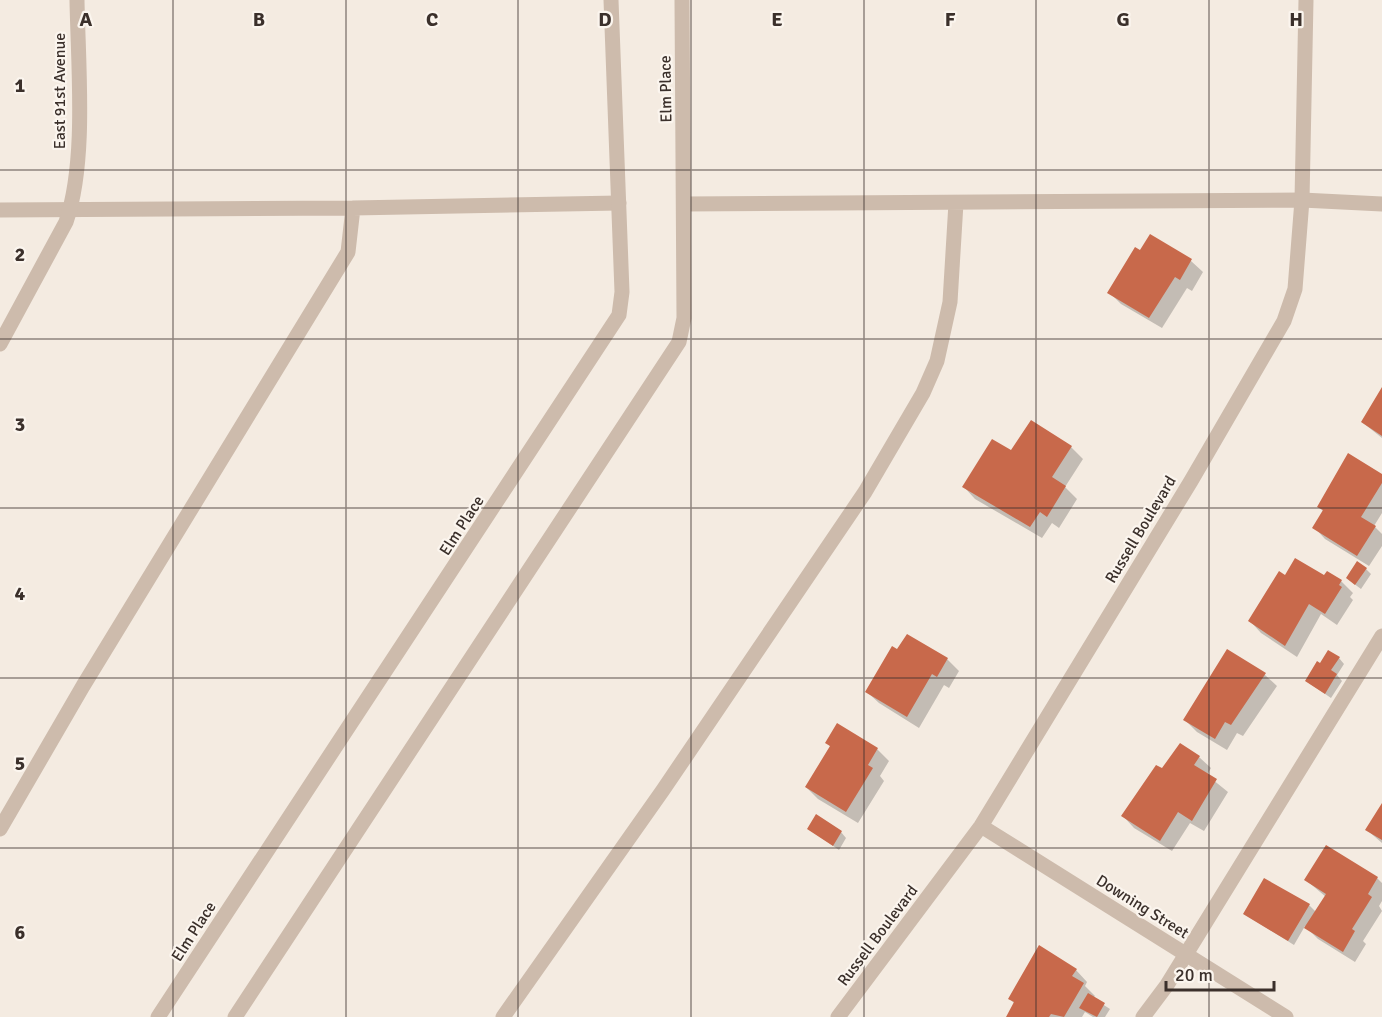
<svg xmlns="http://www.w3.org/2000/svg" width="1382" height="1017" font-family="Signika,sans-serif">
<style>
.shadow{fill:#0003}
.building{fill:#c8694b}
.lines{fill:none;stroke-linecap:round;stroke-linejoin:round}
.lane{stroke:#cdbbac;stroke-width:15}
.street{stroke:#cdbbac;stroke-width:15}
.grid{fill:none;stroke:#3b302b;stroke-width:1.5;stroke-opacity:0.55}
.labels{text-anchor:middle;stroke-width:4.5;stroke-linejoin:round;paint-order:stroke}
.street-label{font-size:16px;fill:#3b302b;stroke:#fbf5ee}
.grid-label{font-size:20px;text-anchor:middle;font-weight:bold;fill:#3b302b;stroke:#fbf5ee;stroke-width:4.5;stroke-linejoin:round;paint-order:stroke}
</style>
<rect width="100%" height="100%" fill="#f4ebe1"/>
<path class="shadow" d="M1150,237L1191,261L1203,272L1192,291L1187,288L1162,328L1121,304L1109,292Z
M1382,390V438L1362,422Z
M1071,447L1083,459L1065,487L1077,499L1059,528L1052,523L1042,538L975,499L964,487L1011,452Z
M1382,476V513L1374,526L1382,534V546L1369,566L1325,539L1314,527L1324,512L1319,507Z
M1366,569L1371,574L1361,589L1353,583Z
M1285,577L1341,581L1353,593L1350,597L1353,600L1337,625L1321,614L1297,657L1261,633L1250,621Z
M907,636L947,659L959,671L949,688L944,685L919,728L879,703L867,692Z
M1227,651L1265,675L1277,686L1243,736L1237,733L1227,750L1197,732L1185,720Z
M1339,658L1344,664L1337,675L1342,681L1331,698L1306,681L1321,665Z
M837,725L877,749L889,761L880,776L884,781L858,823L818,799L806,787L831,747L827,743Z
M1199,757L1211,768L1207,775L1228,792L1204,831L1190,823L1172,851L1134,828L1123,816L1163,770Z
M1382,806V843L1367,830Z
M809,829L841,832L846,838L839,850Z
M1377,878L1382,883V901L1379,906L1382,911L1363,941L1366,944L1355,962L1318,939L1305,926L1294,945L1244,914L1309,905L1316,912L1326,897L1306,880Z
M1076,970L1087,982L1085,986L1095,996L1093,998L1110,1009L1105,1017H1093L1085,1012L1082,1017H1007L1015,1004L1010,999Z"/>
<path class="building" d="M1150,234L1192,259L1180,280L1175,277L1149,318L1107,293L1135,247L1140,250Z
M1382,387V436L1361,422Z
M1031,420L1072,446L1052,477L1066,486L1047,517L1040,512L1030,527L962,487L992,439L1011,450Z
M1348,453L1382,474V483L1361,517L1376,526L1357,556L1312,528L1323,510L1317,507Z
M1295,558L1324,575L1327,571L1342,580L1339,585L1342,587L1325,614L1309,604L1285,646L1248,621L1279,571L1285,575Z
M1357,561L1367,568L1355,585L1346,578Z
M907,634L948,658L937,677L932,674L907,717L865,692L892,646L897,649Z
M1227,649L1266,673L1231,725L1225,722L1215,739L1183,720Z
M1328,650L1340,657L1331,670L1337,674L1325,694L1305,681L1317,661L1320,663Z
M837,723L878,748L868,765L873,768L846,812L805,787L830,746L825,743Z
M1180,743L1200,756L1194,765L1217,779L1192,821L1178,812L1160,841L1121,816L1156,765L1162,768Z
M1382,803V840L1365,830Z
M816,814L842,831L833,846L807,829Z
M1326,845L1378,877L1368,894L1372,897L1352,929L1355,931L1343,952L1304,928L1326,894L1304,880Z
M1264,878L1310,904L1288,941L1243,914Z
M1039,945L1077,969L1072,976L1084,983L1064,1017L1051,1014L1049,1017H1006L1014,1002L1008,999Z
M1088,993L1105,1003L1097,1017L1079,1008Z"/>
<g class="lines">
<path class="lane" d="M684,204L1302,200L1382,204
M0,210L353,208L619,203
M0,829L83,686L348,252L353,208
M503,1017L663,790L865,492L923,393L937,361L950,302L956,203
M1143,1017L1167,985L1382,636"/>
<path class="street" d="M0,344L66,222C87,161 78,65 77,0
M981,826L1286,1017
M158,1017L619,315L622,292L611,0
M235,1017L679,342L684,318L682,0
M838,1017L981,826L1191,481L1284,321L1295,289L1302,200L1306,0"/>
</g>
<path class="grid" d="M173,0V1017M346,0V1017M518,0V1017M691,0V1017M864,0V1017M1036,0V1017M1209,0V1017M0,170H1382M0,339H1382M0,508H1382M0,678H1382M0,848H1382"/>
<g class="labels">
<g class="street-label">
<text transform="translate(665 89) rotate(-91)" y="6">Elm Place</text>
<text transform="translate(59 91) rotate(-90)" y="6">East 91st Avenue</text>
<text transform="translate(461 525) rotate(-57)" y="6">Elm Place</text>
<text transform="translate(1140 529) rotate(-59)" y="6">Russell Boulevard</text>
<text transform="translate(1143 906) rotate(32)" y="6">Downing Street</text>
<text transform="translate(193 931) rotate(-57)" y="6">Elm Place</text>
<text transform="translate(877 935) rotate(-53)" y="6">Russell Boulevard</text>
</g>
</g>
<g class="grid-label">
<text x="86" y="26">A</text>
<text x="259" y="26">B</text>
<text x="432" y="26">C</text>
<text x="605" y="26">D</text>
<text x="777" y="26">E</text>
<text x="950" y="26">F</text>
<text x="1123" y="26">G</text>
<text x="1296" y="26">H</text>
<text x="20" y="92">1</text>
<text x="20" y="261">2</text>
<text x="20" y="431">3</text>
<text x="20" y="600">4</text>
<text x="20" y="770">5</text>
<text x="20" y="939">6</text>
</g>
<path d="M1166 981v9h108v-9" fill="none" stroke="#3b302b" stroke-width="3"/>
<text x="1175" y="981" font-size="18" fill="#3b302b" stroke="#fbf5ee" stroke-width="4.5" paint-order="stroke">20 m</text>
</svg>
